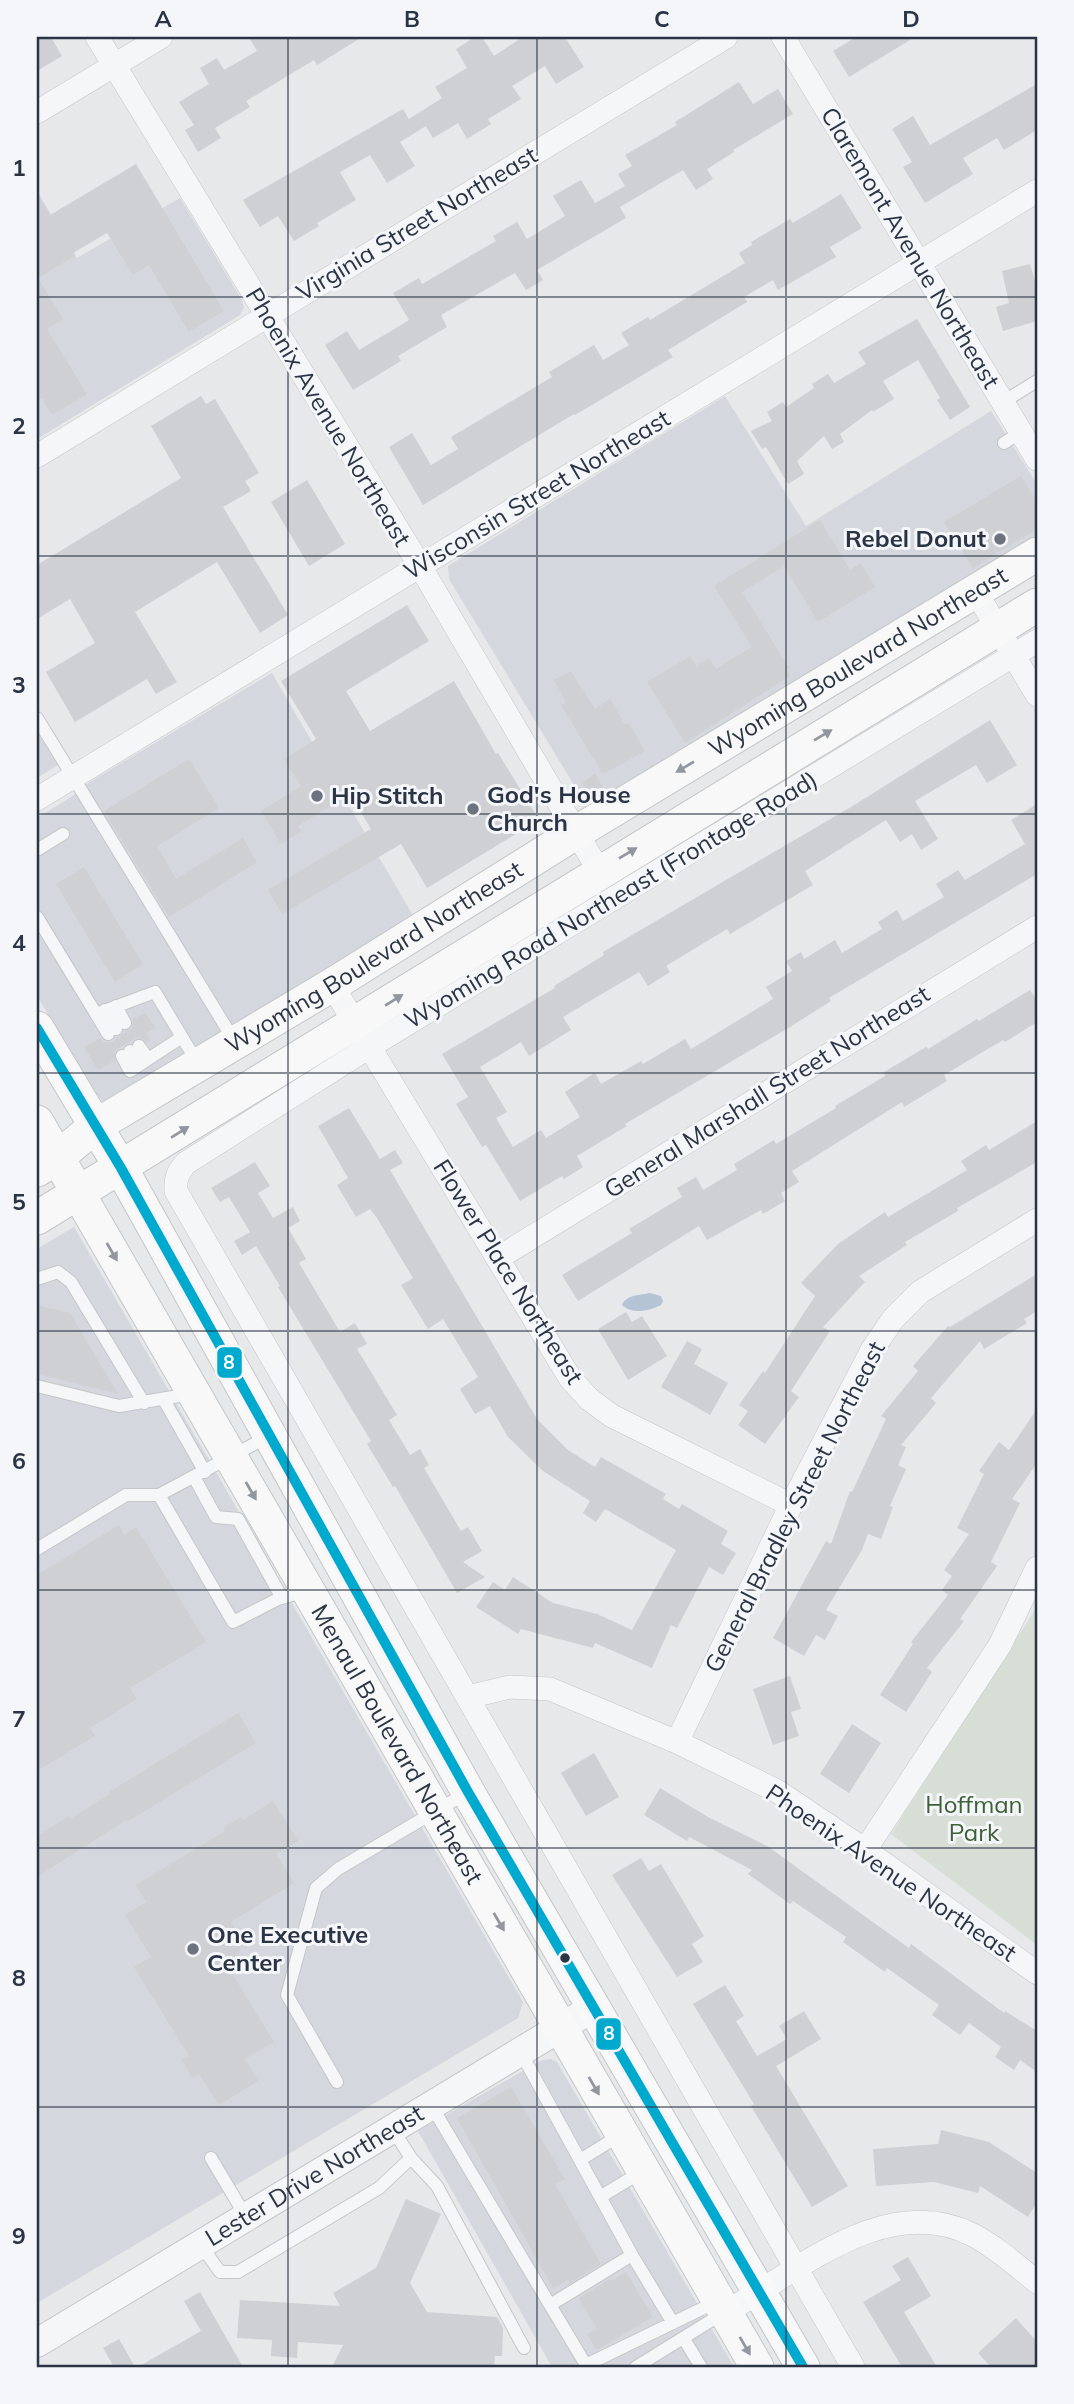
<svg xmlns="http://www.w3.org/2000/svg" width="1074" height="2404" font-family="Mulish,sans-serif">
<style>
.built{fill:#d4d7dd}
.green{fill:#d6ded6}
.water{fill:#b4c4d5}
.building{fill:#ced0d3}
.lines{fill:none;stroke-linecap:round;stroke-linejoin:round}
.service-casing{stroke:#c4c6c8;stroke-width:14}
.minor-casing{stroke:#c4c6c8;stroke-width:24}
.tertiary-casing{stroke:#c4c6c8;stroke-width:30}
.secondary-casing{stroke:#c4c6c8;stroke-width:35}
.service{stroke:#f5f6f7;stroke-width:12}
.minor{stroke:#f5f6f7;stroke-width:23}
.tertiary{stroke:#f5f6f7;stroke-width:28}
.secondary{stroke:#f8f8f8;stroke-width:33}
.bus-1-casing{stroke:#f4f6f9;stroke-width:16}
.bus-1{stroke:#00a9ce;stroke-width:10}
.oneway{fill:#92969e}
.grid{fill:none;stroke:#2b3445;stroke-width:2;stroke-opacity:0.55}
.poi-dot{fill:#6c737f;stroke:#f4f6f9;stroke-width:2.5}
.bus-dot{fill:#2b3445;stroke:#f4f6f9;stroke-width:2.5}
.labels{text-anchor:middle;stroke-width:6;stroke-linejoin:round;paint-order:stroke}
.street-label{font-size:24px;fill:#2b3445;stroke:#f4f6f9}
.poi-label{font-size:24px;font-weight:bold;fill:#2b3445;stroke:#f4f6f9;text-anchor:start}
.park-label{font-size:24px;fill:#3f6138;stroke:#f4f6f9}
.line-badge{stroke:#f4f6f9;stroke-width:2.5}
.badge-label{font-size:19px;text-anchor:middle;font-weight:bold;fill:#fff}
.neatline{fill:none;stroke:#2b3445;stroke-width:2.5}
.grid-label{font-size:23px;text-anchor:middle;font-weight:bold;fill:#2b3445}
</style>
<rect width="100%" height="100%" fill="#e6e8ea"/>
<path class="built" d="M37,191L77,258L180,198L242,300L244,308L240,315L37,439Z
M725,396L806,526L991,411L1037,484V538L601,803L588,805L580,795L449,579L448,566Z
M272,673L415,919L111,1101H103L97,1095L37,996V818L71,797L88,783Z
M37,731L58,765L37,778Z
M74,1227L523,2002L518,2018L37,2303V1249Z
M551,2059L557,2062L734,2367H552L418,2131L542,2060Z"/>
<path class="green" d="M1037,1607V1945L891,1834Z"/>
<path class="water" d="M650,1293L661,1296L663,1301L661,1305C649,1311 633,1315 622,1305C626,1295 640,1295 650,1293Z"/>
<path class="building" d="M37,37H51L62,56L37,71Z
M249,37H362L317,65L314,60L246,101L250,107L215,128L221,138L198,152L185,130L194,125L179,102L209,84L200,68L217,58L224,70L257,51Z
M475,37H482L494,56L523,37H565L584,67L556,84L545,66L512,86L521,99L488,119L491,124L467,139L458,123L433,138L426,126L400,142L415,166L387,183L370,155L340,172L356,200L317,223L319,226L294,241L278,216L260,227L243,200L403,109L409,119L442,98L435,87L467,68L456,49Z
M856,37H915L849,77L833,51Z
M739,82L753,104L778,89L793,114L733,150L734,152L707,169L713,179L696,190L683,170L620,207L626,218L537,270L543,280L526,290L515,273L441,315L447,327L398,356L401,361L353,390L325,345L347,331L359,350L391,331L409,320L393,293L419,278L422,284L496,241L493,236L517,222L527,239L565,216L553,196L581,180L595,203L625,186L618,174L632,166L625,155L677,125L675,122Z
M1037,84V130L1004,150L997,138L963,158L973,174L925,203L903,167L912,162L892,129L913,116L930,145Z
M136,164L224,311L189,332L149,265L133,275L107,233L73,253L75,256L38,278L63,319L47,329L87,394L52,415L42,398L37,401V192L50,215Z
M841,194L862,228L830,247L836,257L778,290L773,280L744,297L747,302L668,350L673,357L575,415L574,414L423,505L389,447L412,433L431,465L458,449L451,437L552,377L549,372L594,345L603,360L629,345L621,333L648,317L650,320L745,263L739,253L752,245L751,242L790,219L793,223Z
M1030,264L1037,289V321L1003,331L996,307L1009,303L1002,271Z
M917,319L970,407L950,420L937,400L940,398L918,360L883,381L894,399L873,412L872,410L840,434L844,442L832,449L824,436L797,461L804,474L788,484L766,447L762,449L751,431L772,421L767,412L783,402L786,407L814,388L812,384L828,374L834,383L866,364L858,352Z
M201,396L206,404L215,399L259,473L245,481L251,491L223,507L288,615L260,633L217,562L135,612L177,682L156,694L147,679L75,722L46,672L95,643L70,599L37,619V565L181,478L151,426Z
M1021,476L1037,502V529L973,568L944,522Z
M307,480L345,544L309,566L271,502Z
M820,520L850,570L861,563L875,587L818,622L784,566L742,592L789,668L786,669L790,676L685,743L647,682L690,656L696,666L709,658L716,669L752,647L714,586Z
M407,605L429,641L346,691L370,731L454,681L496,754L498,753L539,820L427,888L401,844L282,914L268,890L371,829L350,794L298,826L301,831L281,844L261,811L301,786L284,759L316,739L281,681Z
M571,671L595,709L610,699L625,725L629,723L645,751L603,774L561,705L566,702L554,680Z
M990,720L1017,765L987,783L976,765L915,801L938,839L921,850L912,834L900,842L886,820L805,871L813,885L730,934L727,929L666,966L670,972L648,986L639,972L563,1017L571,1030L529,1056L521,1042L480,1067L507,1112L496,1118L513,1147L541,1130L546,1138L580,1117L565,1092L595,1073L601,1084L641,1061L643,1064L685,1039L691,1049L773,999L766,987L792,971L786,961L801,952L804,959L835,940L842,953L882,929L878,922L897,910L903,921L944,897L936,884L958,870L965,880L1025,844L1011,820L1037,804V874L829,998L831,1001L790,1027L625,1124L627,1126L577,1156L583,1167L564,1179L562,1176L520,1201L486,1145L482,1147L456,1104L468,1097L442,1054L555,988L554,986L604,955L603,952L851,807Z
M189,759L219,808L157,846L176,879L243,838L257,862L169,917L104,811Z
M595,774L605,790L592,799L582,783Z
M84,867L143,964L115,982L56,884Z
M1030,990L1037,1001V1022L1005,1042L1003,1040L944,1075L947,1081L904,1107L902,1102L792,1171L799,1182L781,1193L785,1201L763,1214L761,1210L707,1240L699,1226L578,1301L562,1275L632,1233L629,1229L682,1197L677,1188L696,1177L703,1190L737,1170L734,1164L774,1140L776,1144L836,1108L835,1106L885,1076L884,1072L926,1047L928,1049L977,1019L979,1021Z
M146,1013L155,1028L146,1033L150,1039L147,1042L138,1037L125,1044L115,1051V1061L98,1070L84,1047L100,1038L104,1042H112L132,1028L133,1019Z
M349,1108L380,1159L395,1150L403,1163L390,1170L537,1419L568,1450L595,1467L601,1457L666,1494L663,1499L679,1509L682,1504L728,1531L721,1544L736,1553L723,1575L709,1567L677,1628L671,1625L652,1668L595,1643L593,1648L521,1629L518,1634L476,1607L493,1582L505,1590L513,1577L553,1603L597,1614L632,1630L676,1550L605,1509L596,1522L583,1513L590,1501L543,1471L508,1437L490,1406L475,1414L460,1389L478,1377L443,1319L428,1329L401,1285L413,1278L377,1218L370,1209L356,1217L337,1185L348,1178L318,1126Z
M1037,1121V1162L957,1208L958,1211L905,1242L907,1245L859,1276L865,1282L823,1327L830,1331L791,1391L799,1397L765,1444L738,1425L748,1411L739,1405L763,1371L765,1373L815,1296L801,1283L838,1244L885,1212L888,1217L967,1170L961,1161L986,1145L989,1150Z
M255,1162L270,1186L258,1193L273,1218L293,1207L300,1221L288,1228L306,1259L299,1263L340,1332L355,1323L367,1344L357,1349L397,1415L389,1420L410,1455L420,1449L429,1465L424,1468L461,1531L468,1527L482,1551L463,1562L485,1577L457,1593L395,1486L393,1487L367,1444L371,1441L278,1287L280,1286L256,1246L242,1255L234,1241L250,1232L229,1197L220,1202L211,1188Z
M1037,1274V1311L1024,1319L1027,1323L984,1349L980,1341L931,1398L936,1403L901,1445L906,1447L898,1465L906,1469L890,1506L893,1507L881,1539L868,1534L862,1550L826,1610L838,1616L825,1640L816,1635L804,1656L773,1638L826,1541L831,1544L850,1491L852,1492L886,1419L881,1416L918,1371L913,1366L948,1326L950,1327Z
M37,1305L70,1313L118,1394L37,1374Z
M626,1312L632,1322L642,1316L667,1356L628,1380L598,1329Z
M687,1341L702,1349L694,1364L728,1383L710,1415L661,1387Z
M1037,1409V1463L1012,1499L1020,1503L991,1562L997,1566L960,1619L964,1621L927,1668L932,1672L906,1712L880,1695L913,1644L911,1642L948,1595L942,1590L952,1576L944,1570L969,1534L957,1528L984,1474L979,1471L999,1442L1009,1450Z
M119,1525L124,1535L136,1527L206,1642L130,1688L137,1699L90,1728L95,1736L37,1771V1575Z
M790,1676L801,1709L791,1712L799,1736L773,1745L753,1689Z
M238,1713L256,1743L127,1822L126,1820L37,1877V1836L69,1816L70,1819L110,1794L109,1792Z
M852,1724L881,1743L849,1793L820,1774Z
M594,1753L619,1797L586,1816L561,1773Z
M660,1788L708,1817L767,1846L909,1948L911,1944L1004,2013L1005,2011L1037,2031V2072L1020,2060L1014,2070L995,2057L1001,2047L969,2023L960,2035L932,2015L939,2005L887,1968L885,1972L843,1942L846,1937L793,1901L790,1904L748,1874L752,1870L689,1837L687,1841L644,1815Z
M273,1801L298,1841L276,1854L294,1883L231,1922L242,1941L233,1975L274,2042L245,2059L258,2081L219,2105L199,2074L192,2078L182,2060L189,2056L134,1967L151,1957L125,1915L146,1902L136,1885L225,1831L223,1828L241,1817L243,1820Z
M641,1858L649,1871L661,1864L704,1936L692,1944L703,1962L677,1977L612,1875Z
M725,1985L744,2016L736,2021L757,2056L787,2039L779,2026L804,2011L821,2039L776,2066L848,2186L812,2207L751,2106L754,2104L693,2004Z
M511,2087L565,2179L555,2184L601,2264L570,2283L568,2280L553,2288L457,2118Z
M941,2130L989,2142L1037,2173V2202L1028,2217L980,2186L978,2193L934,2182L876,2186L873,2149L938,2144Z
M406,2199L441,2214L410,2283L427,2312L497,2317L503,2328L502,2356H495L494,2367H332L343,2345L298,2342L297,2358L271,2356L272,2340L237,2338L240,2300L340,2306L333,2293L376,2268Z
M908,2257L931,2296L904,2312L937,2367H902L863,2302L901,2280L892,2266Z
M626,2272L653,2317L597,2350L587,2334L597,2329L579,2298L610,2279L611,2281Z
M200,2292L243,2367H138L201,2331L184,2301Z
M1016,2318L1037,2342V2367H991L978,2353Z
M119,2339L135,2367H114L103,2348Z"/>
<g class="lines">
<g class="service-casing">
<path id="service" d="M1003,402L1037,381
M1004,443L1021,432
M37,718L235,1042
M37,850L63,834
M37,917L96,1014L155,992L197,1062
M116,1006L125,1023
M105,1010L116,1029
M96,1014L108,1034
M139,1046L148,1059
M130,1051L138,1066
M122,1056L130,1071L182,1037
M37,1279L58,1272L71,1282L144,1403
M37,1386L119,1406L191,1394
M164,1400L205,1472
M194,1477L216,1517L238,1519L282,1598
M159,1495L233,1622L278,1599L306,1591
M37,1549L126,1495H159L269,1436
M337,2082L287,1995L316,1888L338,1869L468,1792
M431,2105L550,2305L632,2255L520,2051
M392,2128L411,2158L437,2186L524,2348
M211,2158L246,2217
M580,2160L622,2134
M600,2197L643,2171
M200,2244L220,2272H238L379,2188L411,2158
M632,2255L673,2323
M550,2305L586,2365L718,2301
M684,2339L701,2367
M636,2367L725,2312"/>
</g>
<g class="minor-casing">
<path id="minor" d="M97,37L420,566L599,871
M783,37L1037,459
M37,112L161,37
M37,456L726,37
M976,592L1037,695
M37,799L1037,191
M332,985L570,1378L589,1399L612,1416L791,1505
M498,1258L1037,927
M468,1697L510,1687L550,1689L677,1742L777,1791L865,1850L1037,1973
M677,1742L791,1505L872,1350L893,1319L920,1292L1037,1220
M865,1850L1000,1645L1037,1568
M726,2312C798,2271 886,2191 973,2235C996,2247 1017,2266 1037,2282
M853,2367L176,1191C175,1178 178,1172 186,1163L369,1047L1037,641"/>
</g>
<g class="tertiary-casing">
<g id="tertiary">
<path id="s1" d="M37,2343L593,2008"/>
</g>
</g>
<g class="secondary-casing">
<g id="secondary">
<path d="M37,1028L121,1168L468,1792L803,2367"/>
<path id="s2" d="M37,1122L757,2367"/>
<path id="s3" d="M37,1170L58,1157L97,1125L332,985L577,832L1037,554"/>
<path d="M37,1218C371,1015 702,807 1037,605"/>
</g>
</g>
<use href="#service" class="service"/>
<use href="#minor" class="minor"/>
<use href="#tertiary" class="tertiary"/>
<use href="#secondary" class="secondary"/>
<g class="bus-1-casing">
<path id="bus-1" d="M37,1028L121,1168L468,1792L803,2367"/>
</g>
<use href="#bus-1" class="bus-1"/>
</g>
<defs><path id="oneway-solid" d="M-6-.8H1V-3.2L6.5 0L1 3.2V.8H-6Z" transform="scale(1.75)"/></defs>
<g class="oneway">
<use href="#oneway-solid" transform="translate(823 735) rotate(-31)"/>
<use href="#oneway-solid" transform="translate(685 767) rotate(149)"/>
<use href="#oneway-solid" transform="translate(628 853) rotate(-31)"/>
<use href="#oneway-solid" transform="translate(394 1000) rotate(-32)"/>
<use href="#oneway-solid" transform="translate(180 1132) rotate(-32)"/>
<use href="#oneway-solid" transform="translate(112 1252) rotate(60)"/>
<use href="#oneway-solid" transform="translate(251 1491) rotate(60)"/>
<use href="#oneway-solid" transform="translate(499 1922) rotate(60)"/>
<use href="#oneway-solid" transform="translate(594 2086) rotate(60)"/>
<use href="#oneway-solid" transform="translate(745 2346) rotate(60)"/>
</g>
<path class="grid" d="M288,37V2367M537,37V2367M786,37V2367M37,297H1037M37,556H1037M37,814H1037M37,1073H1037M37,1331H1037M37,1590H1037M37,1848H1037M37,2107H1037"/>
<g class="poi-dot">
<circle cx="1000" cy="539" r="7"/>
<circle cx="317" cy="796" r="7"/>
<circle cx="473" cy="809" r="7"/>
<circle cx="193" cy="1949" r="7"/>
</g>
<circle class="bus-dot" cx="565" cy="1958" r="6"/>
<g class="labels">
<g class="street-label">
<text transform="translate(417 224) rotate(-31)" y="8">Virginia Street Northeast</text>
<text transform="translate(910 248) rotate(59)" y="8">Claremont Avenue Northeast</text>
<text transform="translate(328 417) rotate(59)" y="8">Phoenix Avenue Northeast</text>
<text transform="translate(537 495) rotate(-31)" y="8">Wisconsin Street Northeast</text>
<text dy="8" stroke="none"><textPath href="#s3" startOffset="966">Wyoming Boulevard Northeast</textPath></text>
<text transform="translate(611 900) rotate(-31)" y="8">Wyoming Road Northeast (Frontage Road)</text>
<text dy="8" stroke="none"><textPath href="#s3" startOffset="399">Wyoming Boulevard Northeast</textPath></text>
<text transform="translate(767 1092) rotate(-32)" y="8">General Marshall Street Northeast</text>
<text transform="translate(508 1272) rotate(58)" y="8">Flower Place Northeast</text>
<text transform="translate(795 1507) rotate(-63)" y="8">General Bradley Street Northeast</text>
<text dy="8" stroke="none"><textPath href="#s2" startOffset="719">Menaul Boulevard Northeast</textPath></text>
<text transform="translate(891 1873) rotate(34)" y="8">Phoenix Avenue Northeast</text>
<text dy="8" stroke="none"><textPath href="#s1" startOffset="324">Lester Drive Northeast</textPath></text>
</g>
<g class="poi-label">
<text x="986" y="547" text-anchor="end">Rebel Donut</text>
<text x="487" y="803">God's House<tspan x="487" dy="28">Church</tspan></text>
<text x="331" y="804">Hip Stitch</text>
<text x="207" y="1943">One Executive<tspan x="207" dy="28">Center</tspan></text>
</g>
<g class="park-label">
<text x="974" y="1813">Hoffman<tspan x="974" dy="28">Park</tspan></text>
</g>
</g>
<g class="line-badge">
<rect x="216" y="1346" width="27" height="33" rx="7" fill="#00a9ce"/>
<rect x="595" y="2017" width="27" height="34" rx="7" fill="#00a9ce"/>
</g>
<g class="badge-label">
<text x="229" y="1369">8</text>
<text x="609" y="2040">8</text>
</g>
<rect width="1074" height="2404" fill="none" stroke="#f4f6f9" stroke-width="77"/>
<rect x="38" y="38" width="998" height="2328" class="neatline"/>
<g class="grid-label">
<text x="163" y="27">A</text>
<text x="412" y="27">B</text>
<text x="662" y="27">C</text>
<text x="911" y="27">D</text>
<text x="19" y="176">1</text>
<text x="19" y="434">2</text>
<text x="19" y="693">3</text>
<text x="19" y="951">4</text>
<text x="19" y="1210">5</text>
<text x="19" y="1469">6</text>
<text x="19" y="1727">7</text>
<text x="19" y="1986">8</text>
<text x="19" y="2244">9</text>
</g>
</svg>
